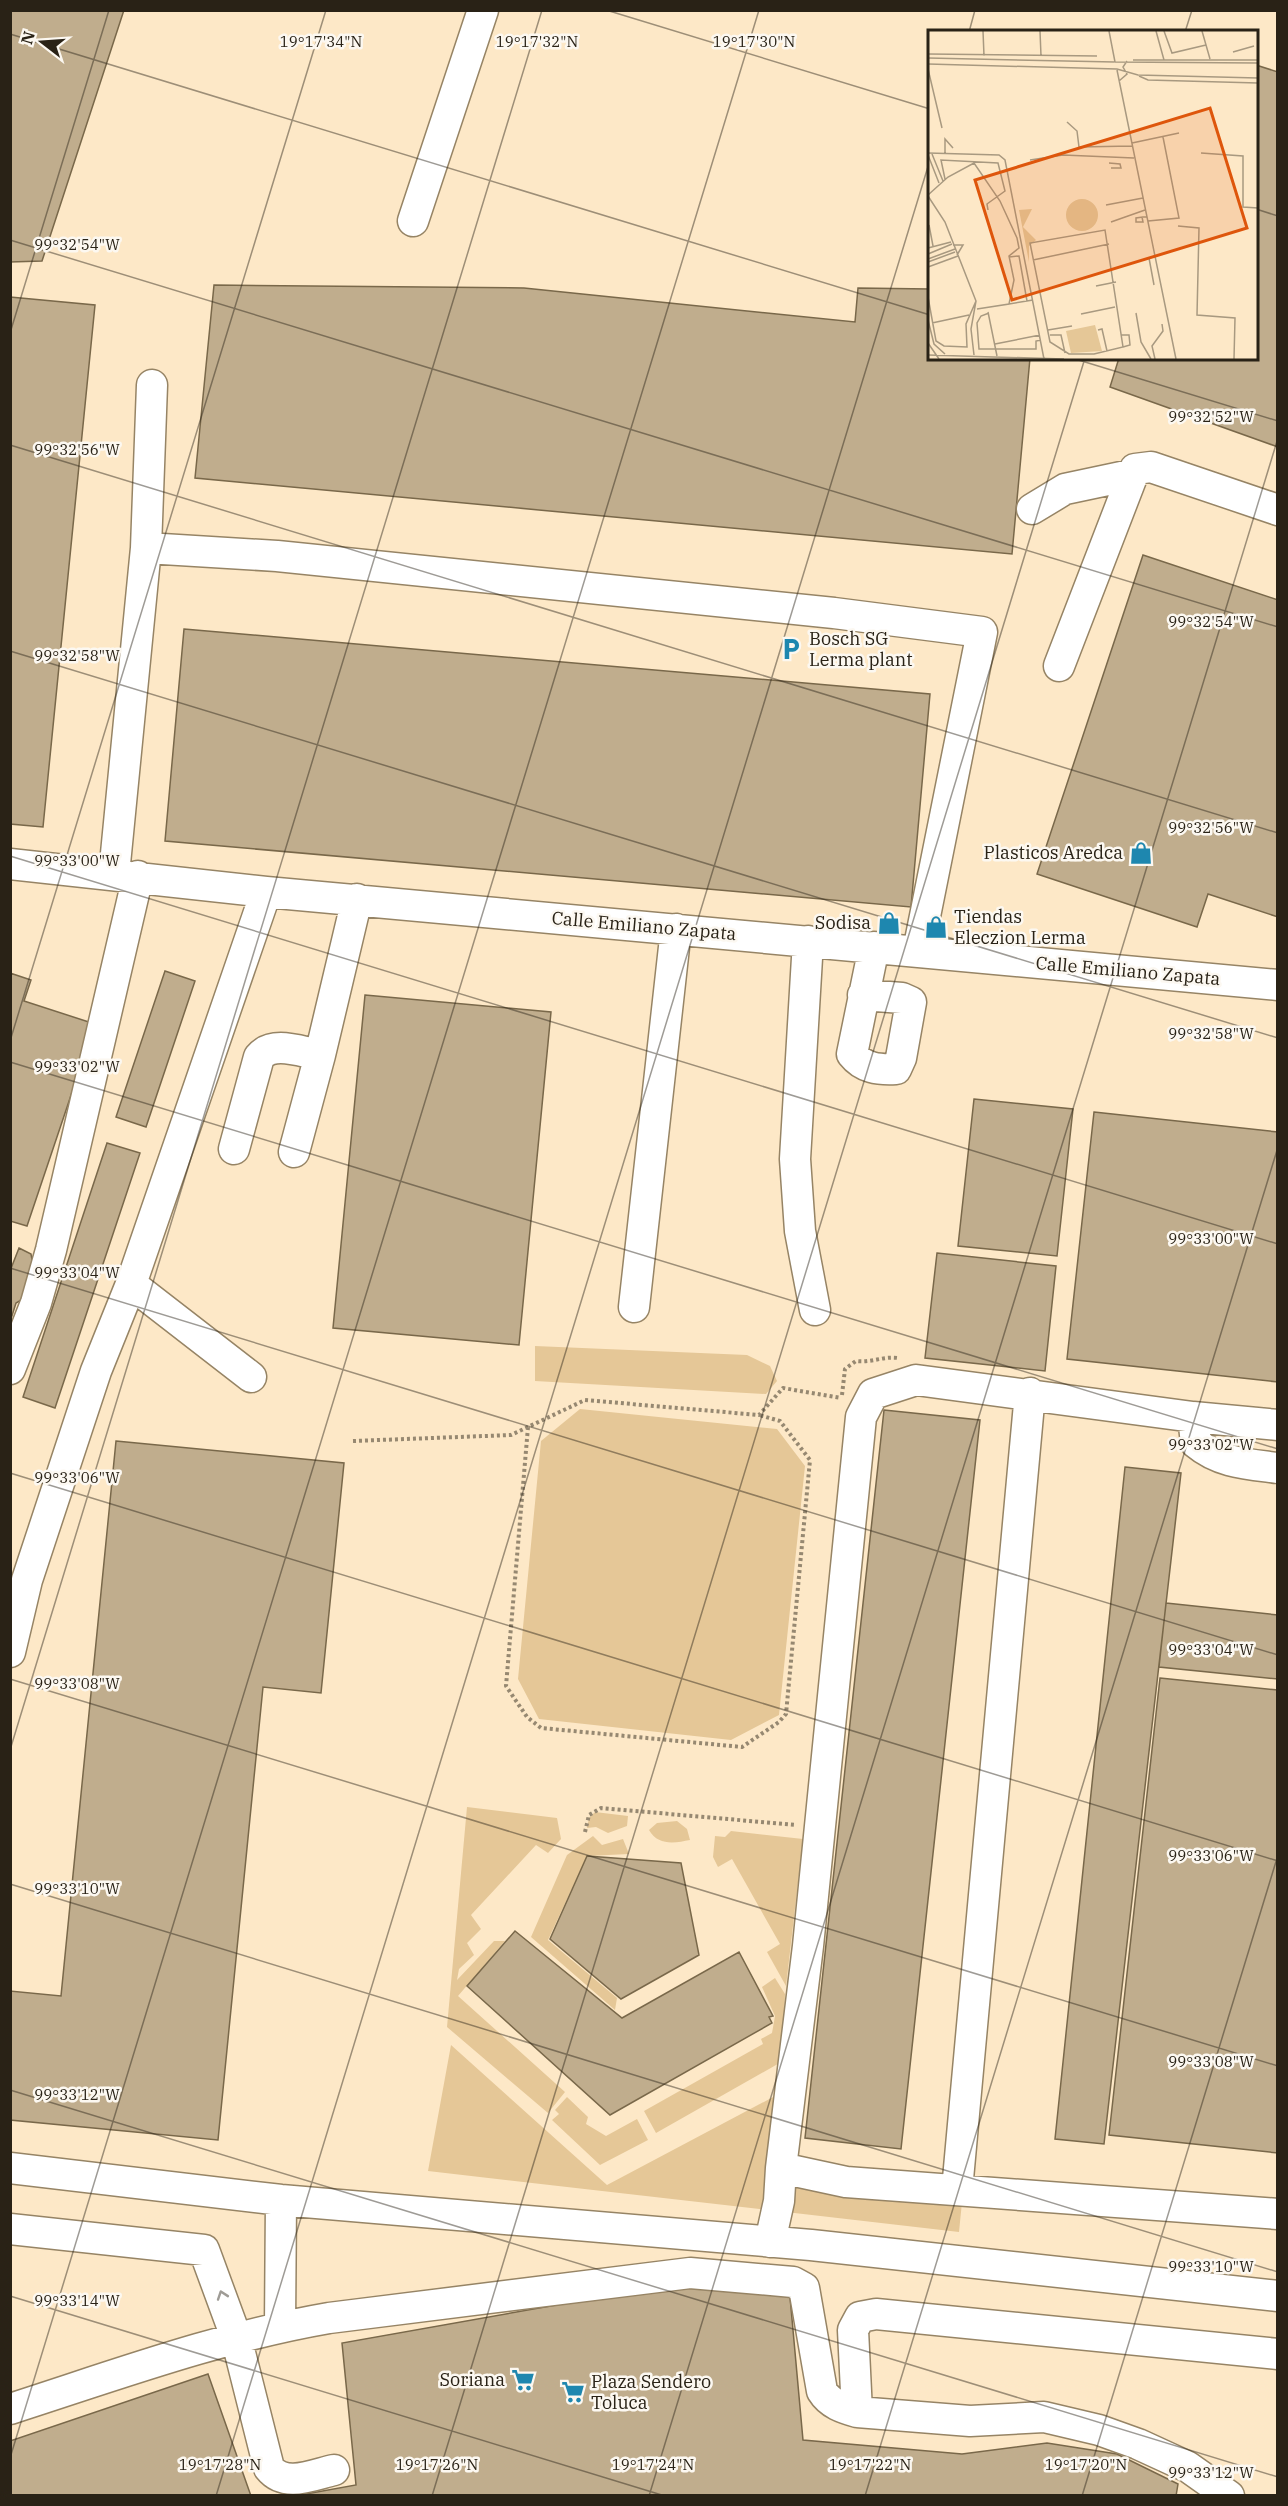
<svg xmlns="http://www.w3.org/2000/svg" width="1288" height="2506" font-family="'IBM Plex Serif',serif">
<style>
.green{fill:#e5c797}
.building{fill:#c0ad8d;stroke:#79684a;stroke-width:1.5}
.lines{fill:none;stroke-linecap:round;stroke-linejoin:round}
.minor-casing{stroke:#968465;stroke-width:33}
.path{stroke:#968871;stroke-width:4;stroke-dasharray:3 3;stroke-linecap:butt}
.minor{stroke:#fff;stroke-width:30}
.oneway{stroke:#9f9c96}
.ticks{fill:none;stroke:#292216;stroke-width:1.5;stroke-opacity:0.45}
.labels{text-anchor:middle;stroke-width:5;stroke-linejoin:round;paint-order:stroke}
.poi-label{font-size:18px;fill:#292216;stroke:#fcf8f1;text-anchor:start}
.street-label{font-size:18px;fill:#292216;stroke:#fcf8f1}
.inset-road{fill:none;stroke:#a89980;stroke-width:1.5}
.view{fill:#de560c;fill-opacity:0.15;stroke:#de560c;stroke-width:3}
.inset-edge{fill:none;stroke:#292216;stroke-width:3}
.ticks-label{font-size:15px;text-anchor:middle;fill:#292216;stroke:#fcf8f1;stroke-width:5;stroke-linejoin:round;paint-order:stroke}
</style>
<rect width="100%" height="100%" fill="#fde8c7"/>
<path class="green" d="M535,1346L747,1355L770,1366L777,1381L766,1394L535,1381Z
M580,1409L777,1429L805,1466L779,1715L731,1740L539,1719L518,1679L541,1441Z
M467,1807L557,1818L561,1839L548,1853L536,1845L471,1915L481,1929L467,1943L474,1955L459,1969L457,1980L494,1941H505L458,1996L565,2092L548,2113L447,2027Z
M595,1812L628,1816L627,1826L608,1833L596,1827L587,1828L589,1818Z
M677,1821L687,1829L690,1840C675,1843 658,1846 649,1830L657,1823Z
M731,1831L803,1839L786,1986L767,1952L780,1944L732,1859L718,1867L713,1857L715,1836L725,1837Z
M593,1836L602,1845L623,1839L629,1854L587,1856L548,1940L617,1998L615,2010L531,1937L567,1855Z
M775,1978L785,1994L783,2061L656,2133L644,2111L763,2044L761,2039L772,2033L775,2016L762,1987Z
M451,2045L607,2185L775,2096L786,2155L962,2202L959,2232L428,2171Z
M567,2097L588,2117L586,2124L606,2136L637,2119L648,2140L600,2165L552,2120L559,2114L555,2110Z"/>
<path class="building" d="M10,10H124L42,261L10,262Z
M1256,65L1278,72V447L1110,387L1119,358H1256Z
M214,285L524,288L855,322L858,288L930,289V358H1030L1012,554L195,478Z
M10,297L95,305L43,827L10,824Z
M1143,555L1278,600V917L1208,894L1197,927L1037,874Z
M184,629L930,694L911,907L165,841Z
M165,971L195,981L146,1127L116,1117Z
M10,973L31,980L24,1001L95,1024L27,1226L10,1221Z
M365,995L551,1012L519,1345L333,1328Z
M974,1099L1073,1109L1057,1256L958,1246Z
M1094,1112L1278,1132V1382L1067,1359Z
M107,1143L140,1153L55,1408L23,1397Z
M19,1248L31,1254L37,1287L35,1292L16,1303L10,1322V1271Z
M937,1253L1056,1266L1045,1371L925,1358Z
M884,1410L980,1420L901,2149L805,2138Z
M116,1441L344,1463L321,1693L263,1687L218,2140L10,2120V1991L61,1996Z
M1125,1467L1181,1473L1104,2144L1055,2139Z
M1166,1603L1278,1615V1679L1159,1667Z
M1160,1678L1278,1690V2153L1109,2135Z
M587,1856L681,1863L699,1955L621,1999L550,1939Z
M515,1931L622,2018L739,1952L773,2016L769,2017L772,2023L610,2115L467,1986Z
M692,2281L790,2297L803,2440L962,2454L1047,2443L1117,2454L1178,2484L1176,2496H295L356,2485L342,2343Z
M208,2374L251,2496H10V2441Z"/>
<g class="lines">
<g class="minor-casing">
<path id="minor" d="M413,221L483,10
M1032,509L1065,489L1131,475
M146,548L277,556L834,613L982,632L918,951
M1059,666L1135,469L1151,467L1278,510
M10,864L266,892L1278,985
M114,874L146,548L152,385
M808,941L795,1159L800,1231L815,1310
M863,995L902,998L911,1002L901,1058L896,1069C878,1070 863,1068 852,1054L874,947
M320,1055L357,899
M234,1149L259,1057C273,1040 301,1052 320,1055L294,1152
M131,1284L251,1377
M634,1307L676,929
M10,1369L36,1303L51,1250L138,876
M1193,1417L1196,1443C1220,1463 1247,1464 1278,1468
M1278,1425L1193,1417L916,1380L873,1394L861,1417L808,1946L781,2168L846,2182L1278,2214
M10,1652L27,1580L96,1371L131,1284L266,892
M10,2168L281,2200L811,2245L1278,2296
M957,2190L1030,1393
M10,2229L204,2250L236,2337L269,2468C285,2488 312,2475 334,2470
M770,2242L779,2201L781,2168
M280,2326L281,2200
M10,2409C116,2375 219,2337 329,2318L690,2273L793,2282L804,2288L822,2391C830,2404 843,2408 857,2412L970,2421L1044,2417L1099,2430L1138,2444L1188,2467L1229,2496
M857,2412L853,2330L860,2317L876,2314L1278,2354"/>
</g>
<path class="path" d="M842,1395L845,1369L856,1361C871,1363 883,1356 898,1358
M528,1427L506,1686L527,1717L541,1728L742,1747L779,1722L786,1714L810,1460L780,1421L759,1415
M353,1441L511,1435L585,1400L759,1415L783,1388L841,1398
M585,1832L589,1815L601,1808L796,1825"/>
<use href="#minor" class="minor"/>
</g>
<defs><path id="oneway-chevron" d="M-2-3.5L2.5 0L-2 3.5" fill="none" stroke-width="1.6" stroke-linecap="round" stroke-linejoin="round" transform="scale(1.5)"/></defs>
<use class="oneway" href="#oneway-chevron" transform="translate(222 2295) rotate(-109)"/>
<path class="ticks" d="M606,10L930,109M969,32L975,10M1185,32L1192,10M10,34L930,315M1256,209L1278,216M10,240L1278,627M10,333L109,10M1072,358L1278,421M10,445L1278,833M10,651L1278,1038M10,856L1278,1244M10,1041L326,10M10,1062L1278,1449M10,1268L1278,1655M10,1473L1278,1861M10,1679L1278,2066M10,1750L542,10M10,1884L1278,2272M10,2090L1278,2477M10,2296L665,2496M10,2458L759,10M216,2496L930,160M432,2496L1085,358M649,2496L1278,438M865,2496L1278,1147M1082,2496L1278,1855"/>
<defs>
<g id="parking-bare" transform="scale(1.8)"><path d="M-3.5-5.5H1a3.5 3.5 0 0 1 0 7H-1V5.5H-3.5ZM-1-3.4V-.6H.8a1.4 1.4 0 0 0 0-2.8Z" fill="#1e87af" stroke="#fcf8f1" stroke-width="2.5" paint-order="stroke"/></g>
<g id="shop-bare" transform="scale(1.8)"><path d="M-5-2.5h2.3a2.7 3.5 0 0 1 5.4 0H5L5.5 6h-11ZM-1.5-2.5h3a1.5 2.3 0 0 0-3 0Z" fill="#1e87af" stroke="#fcf8f1" stroke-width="2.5" paint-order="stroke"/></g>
<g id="supermarket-bare" transform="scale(1.8)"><path d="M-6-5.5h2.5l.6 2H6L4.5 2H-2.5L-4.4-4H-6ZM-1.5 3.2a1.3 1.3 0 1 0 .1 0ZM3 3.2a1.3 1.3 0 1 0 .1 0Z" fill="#1e87af" stroke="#fcf8f1" stroke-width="2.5" paint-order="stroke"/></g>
</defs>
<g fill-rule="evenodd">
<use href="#parking-bare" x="791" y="649"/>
<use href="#shop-bare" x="1141" y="853"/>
<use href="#shop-bare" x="889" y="923"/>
<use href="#shop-bare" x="936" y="927"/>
<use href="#supermarket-bare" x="523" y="2380"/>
<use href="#supermarket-bare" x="573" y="2392"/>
</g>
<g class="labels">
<g class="poi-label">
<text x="809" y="645">Bosch SG<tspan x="809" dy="21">Lerma plant</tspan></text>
<text x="1123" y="859" text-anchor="end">Plasticos Aredca</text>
<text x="954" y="923">Tiendas<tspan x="954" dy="21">Eleczion Lerma</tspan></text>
<text x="871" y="929" text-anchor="end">Sodisa</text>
<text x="505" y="2386" text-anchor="end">Soriana</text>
<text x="591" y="2388">Plaza Sendero<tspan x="591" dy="21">Toluca</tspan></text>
</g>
<g class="street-label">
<text transform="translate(644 926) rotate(5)" y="6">Calle Emiliano Zapata</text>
<text transform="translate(1128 971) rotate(5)" y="6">Calle Emiliano Zapata</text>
</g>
</g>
<g transform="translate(928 30)">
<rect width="330" height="330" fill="#fde8c7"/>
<path d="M138 185a16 16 0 1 1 32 0a16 16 0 1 1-32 0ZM104,179L95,197L108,210L101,216V232L91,180ZM167,295L174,321L143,323L138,301Z" fill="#e5c797"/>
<path class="inset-road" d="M55,1L56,26M112,1L113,26M181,1L187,32M228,1L236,30M236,1L244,23L278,15M274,1L282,29M305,22L326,16M0,24L169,26M0,28L187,32M205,30H330M187,32L330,33M0,34L189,39L210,45L330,48M0,39L14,98M189,40L248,329M211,46L220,50L330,53M191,51L199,44L195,37L199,31M139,92L149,101L151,117L204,116M204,113L251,103M0,123L71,125L77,130L116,329M273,123L315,126V177L330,178M4,124L15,151M17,124V109L25,118M0,125L11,153M102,130L135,125L206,128M181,133L192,134L193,138H183M17,149L13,130L70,133L77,161L59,174L60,180M0,165L20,147L46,133L72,171L89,208L91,218L81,226L86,250L81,274L49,279M0,166L17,192L48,271L43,299L46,325M178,175L215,168M214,187L215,192H208V188L215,187H219M220,191L251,188L235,107M183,192L217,180M1,195L5,216M250,196L271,198L269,285L307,288L306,329M177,200L195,317L166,324H141L122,312L102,213ZM25,215H35L29,225M0,218L23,212M0,224L24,214M81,227L91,226L99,271M221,228L226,255M0,229L27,219M105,230L181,214M0,232L27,222M0,237L30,226M168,256L188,252M0,267L8,311L16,316L39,317L38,294L48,271M81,274L105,270M60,282L69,326M61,283L53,286L49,293L51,319H108V311L113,310M208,283L213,312L223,329M153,284L187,277M0,290L6,314L17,324M4,293L41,285M120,300L144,296M170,300L174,299L179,321M122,305H133L137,323M193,305H201L202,315L195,317M0,313L11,329M67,314L112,305M0,325L136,329M227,329L224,316L235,301L234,294"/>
<path class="view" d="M282,78L319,198L84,270L47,150Z"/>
<rect width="330" height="330" class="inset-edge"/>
</g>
<g class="ticks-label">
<text x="321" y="47">19°17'34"N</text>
<text x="537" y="47">19°17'32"N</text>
<text x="754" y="47">19°17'30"N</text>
<text x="77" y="250">99°32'54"W</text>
<text x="1211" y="422">99°32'52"W</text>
<text x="77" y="455">99°32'56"W</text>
<text x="1211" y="627">99°32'54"W</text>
<text x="77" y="661">99°32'58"W</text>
<text x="1211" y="833">99°32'56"W</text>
<text x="77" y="866">99°33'00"W</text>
<text x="1211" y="1039">99°32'58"W</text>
<text x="77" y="1072">99°33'02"W</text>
<text x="1211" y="1244">99°33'00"W</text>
<text x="77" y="1278">99°33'04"W</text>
<text x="1211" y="1450">99°33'02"W</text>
<text x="77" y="1483">99°33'06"W</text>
<text x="1211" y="1655">99°33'04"W</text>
<text x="77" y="1689">99°33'08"W</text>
<text x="1211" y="1861">99°33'06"W</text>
<text x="77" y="1894">99°33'10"W</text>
<text x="1211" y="2067">99°33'08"W</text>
<text x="77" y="2100">99°33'12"W</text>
<text x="1211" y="2272">99°33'10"W</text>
<text x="77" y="2306">99°33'14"W</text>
<text x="220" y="2470">19°17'28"N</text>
<text x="437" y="2470">19°17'26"N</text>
<text x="653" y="2470">19°17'24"N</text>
<text x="870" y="2470">19°17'22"N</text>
<text x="1086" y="2470">19°17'20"N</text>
<text x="1211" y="2478">99°33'12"W</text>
</g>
<rect width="1288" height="2506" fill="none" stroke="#292216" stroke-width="24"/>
<g transform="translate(42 42) rotate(287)" stroke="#fcf8f1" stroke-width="4.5" paint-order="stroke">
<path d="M0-4.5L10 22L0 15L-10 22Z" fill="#292216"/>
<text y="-9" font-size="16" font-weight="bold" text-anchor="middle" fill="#292216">N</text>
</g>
</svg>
